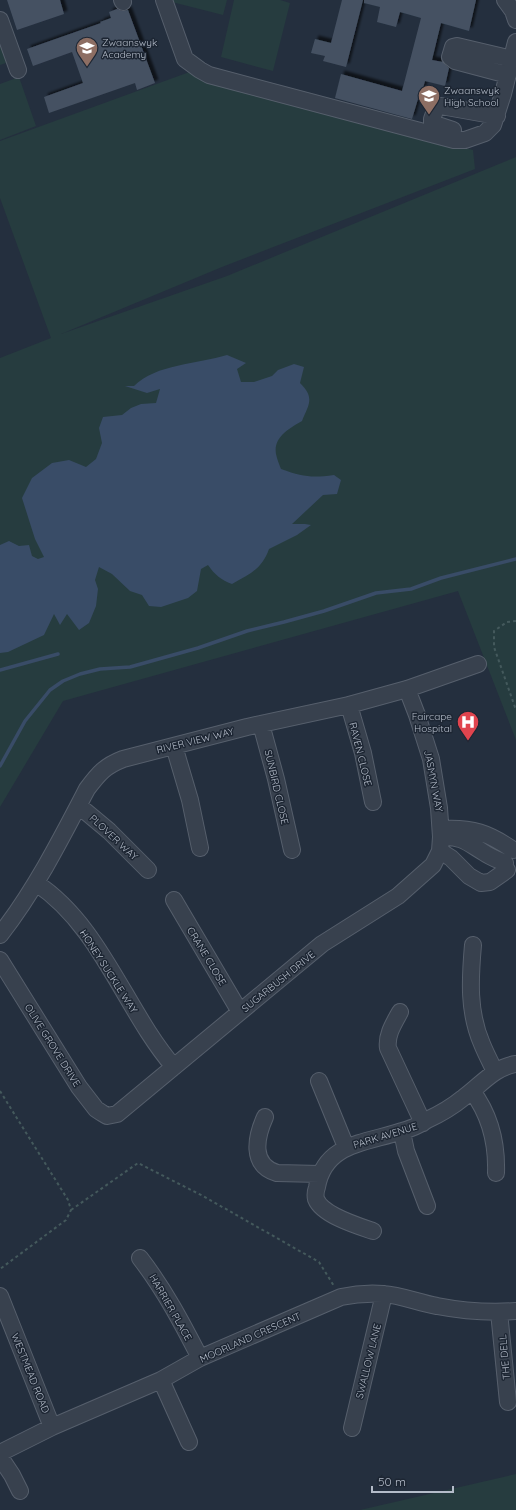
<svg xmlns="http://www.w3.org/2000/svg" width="516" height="1510" font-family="Quicksand,sans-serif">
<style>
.green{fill:#263c3f}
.water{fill:#394c67}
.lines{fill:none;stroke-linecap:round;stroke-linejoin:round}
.stream{stroke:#394c67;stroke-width:3.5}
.building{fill:#455162;filter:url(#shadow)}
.minor-casing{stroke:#565f6c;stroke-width:18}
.path{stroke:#44595c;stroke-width:2;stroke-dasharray:3 3;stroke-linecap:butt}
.minor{stroke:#38414e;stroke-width:16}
.labels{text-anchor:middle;stroke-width:3;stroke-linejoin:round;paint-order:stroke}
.poi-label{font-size:10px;fill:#b4bcc9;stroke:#1d2633;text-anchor:start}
.street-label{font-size:10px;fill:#b4bcc9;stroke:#1d2633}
</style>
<defs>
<filter id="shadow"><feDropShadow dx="3.5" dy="-3.5" stdDeviation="1" flood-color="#0009"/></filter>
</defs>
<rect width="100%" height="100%" fill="#242f3e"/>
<path class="green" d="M172,0H227L223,15L172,2Z
M234,0H280L290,3L273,71L221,57Z
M0,45L6,63L0,65Z
M195,70L210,81L473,150L475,169L222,267L61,334L227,276L516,157V740L458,591L63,701L0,807V358L51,338L0,198V141Z
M19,77L36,126L0,140V84Z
M516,1474V1510H360Z"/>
<path class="water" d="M227,355L246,363L237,369L241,382H254L272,376L278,370L294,364L304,367L300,383C315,398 309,404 302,421C290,428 273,437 276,454C277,459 279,464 281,469C303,477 312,478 334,475L341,480L337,494L323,495L292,524H305L311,525L297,535L269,549C262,569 250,574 232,584C221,580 215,575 208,565L201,569L197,591L188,598L161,607L149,606L142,595L130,591L112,574L99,567L95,580L98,589L96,606L89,623L79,630L67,614L60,625L54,614L44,635L8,652L0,653V545L9,541L19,546L29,545L32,556L38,559L44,557L35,539L22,498L32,478L52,463L69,460L86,467L96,459L102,443L99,428L103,417L122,415L131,408L141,404L156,403L160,389L147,393L125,386H134C156,364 198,364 227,355Z"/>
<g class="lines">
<path class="stream" d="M0,670L58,654
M0,766L25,721L50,690L63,681L80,674L100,669L130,667L198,648L247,631L284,622L324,611L376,593L411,589L441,578L516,559"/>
</g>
<path class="building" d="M7,0H60L64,14L17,30Z
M342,0H363L346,67L323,61L325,56L311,53L315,39L331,43Z
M364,0H476L469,31L441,23L432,60L443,62L449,68L445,86L425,81L420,99H418L412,119L335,98L341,74L402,91L421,18L400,12L396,27L377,22L380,7L364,3Z
M117,9L122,11L128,10L155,83L137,90L135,83L49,113L44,97L83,83L72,52L33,66L27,49L101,23L100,22L111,18L109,12Z"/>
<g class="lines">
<g class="minor-casing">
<path id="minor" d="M122,0L123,2
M164,0L185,59L200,70L209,75L454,140H465L485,133L493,125L503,94L516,42
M505,0L513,11L516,20
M0,20L18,70
M508,75L455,61L450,57L453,47L457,46L512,59
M453,130L432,123V119L436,108L441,106L497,116
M349,705L363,753L373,802
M261,724L276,779L292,850
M174,746L190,800L200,848
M79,806L109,831L148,870
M441,829C472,827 489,833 513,850
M443,837C461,836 468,843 483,852C490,857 498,860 505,863
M440,851L451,858L469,876L481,883L490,882L507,870
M36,883C101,926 125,1010 174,1067
M174,900L240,1012
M0,935C35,890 61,839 87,789C99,773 105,766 123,759L247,727L349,705L407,689L478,664
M473,945C470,979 468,1012 482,1044C486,1054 491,1063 495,1072
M0,960L79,1087L96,1109L102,1113L107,1116L117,1114L322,944L398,896L433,865L440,851L441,837L439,808L431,759L417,715L407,689
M400,1012C394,1023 386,1035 388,1048L423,1123
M319,1081L346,1147
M472,1091C490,1115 497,1143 496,1173
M265,1117C256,1137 250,1165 277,1173L320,1174
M402,1132L406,1151L427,1206
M373,1231C358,1226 322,1215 316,1199C315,1195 316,1190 317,1187C325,1142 368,1143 402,1131C411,1129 419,1125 427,1120C440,1114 452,1107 463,1098C480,1086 494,1067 516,1064
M140,1258C164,1289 182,1323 200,1358
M0,1296L52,1427
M499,1312L508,1402
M161,1380L189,1442
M352,1428L384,1294
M0,1453L52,1427L161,1380L200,1358L341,1297C355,1294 369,1293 383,1294C401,1295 419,1303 437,1306C463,1311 489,1313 516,1311
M0,1457L12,1475L20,1491"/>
</g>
<path class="path" d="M516,621L507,622L494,631V647L516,710
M0,1091L68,1200L71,1210L66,1220L0,1269
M71,1210L138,1163L203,1196L319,1262L334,1286"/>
<use href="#minor" class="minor"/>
</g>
<defs>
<g id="school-pin" transform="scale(1.15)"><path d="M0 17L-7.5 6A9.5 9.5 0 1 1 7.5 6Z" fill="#8d6e63" stroke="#1d2633"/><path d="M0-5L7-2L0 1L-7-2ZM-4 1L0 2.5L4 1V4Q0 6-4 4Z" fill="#fff"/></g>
<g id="hospital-pin" transform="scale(1.15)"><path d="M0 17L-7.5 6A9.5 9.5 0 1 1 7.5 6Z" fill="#e0444e" stroke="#1d2633"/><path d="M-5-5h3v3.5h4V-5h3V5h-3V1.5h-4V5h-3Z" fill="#fff"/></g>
</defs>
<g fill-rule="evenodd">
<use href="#school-pin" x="87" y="48"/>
<use href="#school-pin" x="429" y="96"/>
<use href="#hospital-pin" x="468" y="722"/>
</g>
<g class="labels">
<g class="poi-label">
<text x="102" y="46">Zwaanswyk<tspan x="102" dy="12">Academy</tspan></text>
<text x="444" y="94">Zwaanswyk<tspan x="444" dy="12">High School</tspan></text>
<text x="452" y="720" text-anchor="end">Faircape<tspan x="452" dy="12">Hospital</tspan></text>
</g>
<g class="street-label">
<text transform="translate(195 740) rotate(-14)" y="4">RIVER VIEW WAY</text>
<text transform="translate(361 754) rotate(76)" y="4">RAVEN CLOSE</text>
<text transform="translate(434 781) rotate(79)" y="4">JASMYN WAY</text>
<text transform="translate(277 787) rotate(77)" y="4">SUNBIRD CLOSE</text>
<text transform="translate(114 837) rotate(43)" y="4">PLOVER WAY</text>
<text transform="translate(207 956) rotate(59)" y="4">CRANE CLOSE</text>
<text transform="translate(109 971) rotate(57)" y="4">HONEY SUCKLE WAY</text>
<text transform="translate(278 981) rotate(-39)" y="4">SUGARBUSH DRIVE</text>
<text transform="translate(53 1045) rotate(58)" y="4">OLIVE GROVE DRIVE</text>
<text transform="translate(385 1135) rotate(-17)" y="4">PARK AVENUE</text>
<text transform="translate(171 1307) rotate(60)" y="4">HARRIER PLACE</text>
<text transform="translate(250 1337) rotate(-24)" y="4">MOORLAND CRESCENT</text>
<text transform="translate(504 1357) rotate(-95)" y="4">THE DELL</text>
<text transform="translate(368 1361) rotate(-76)" y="4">SWALLOW LANE</text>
<text transform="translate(31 1373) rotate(68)" y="4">WESTMEAD ROAD</text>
</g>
</g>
<path d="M372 1486v6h81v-6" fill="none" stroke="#b4bcc9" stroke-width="2"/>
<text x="378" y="1486" font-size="12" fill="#b4bcc9" stroke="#1d2633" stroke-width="3" paint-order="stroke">50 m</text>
</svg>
